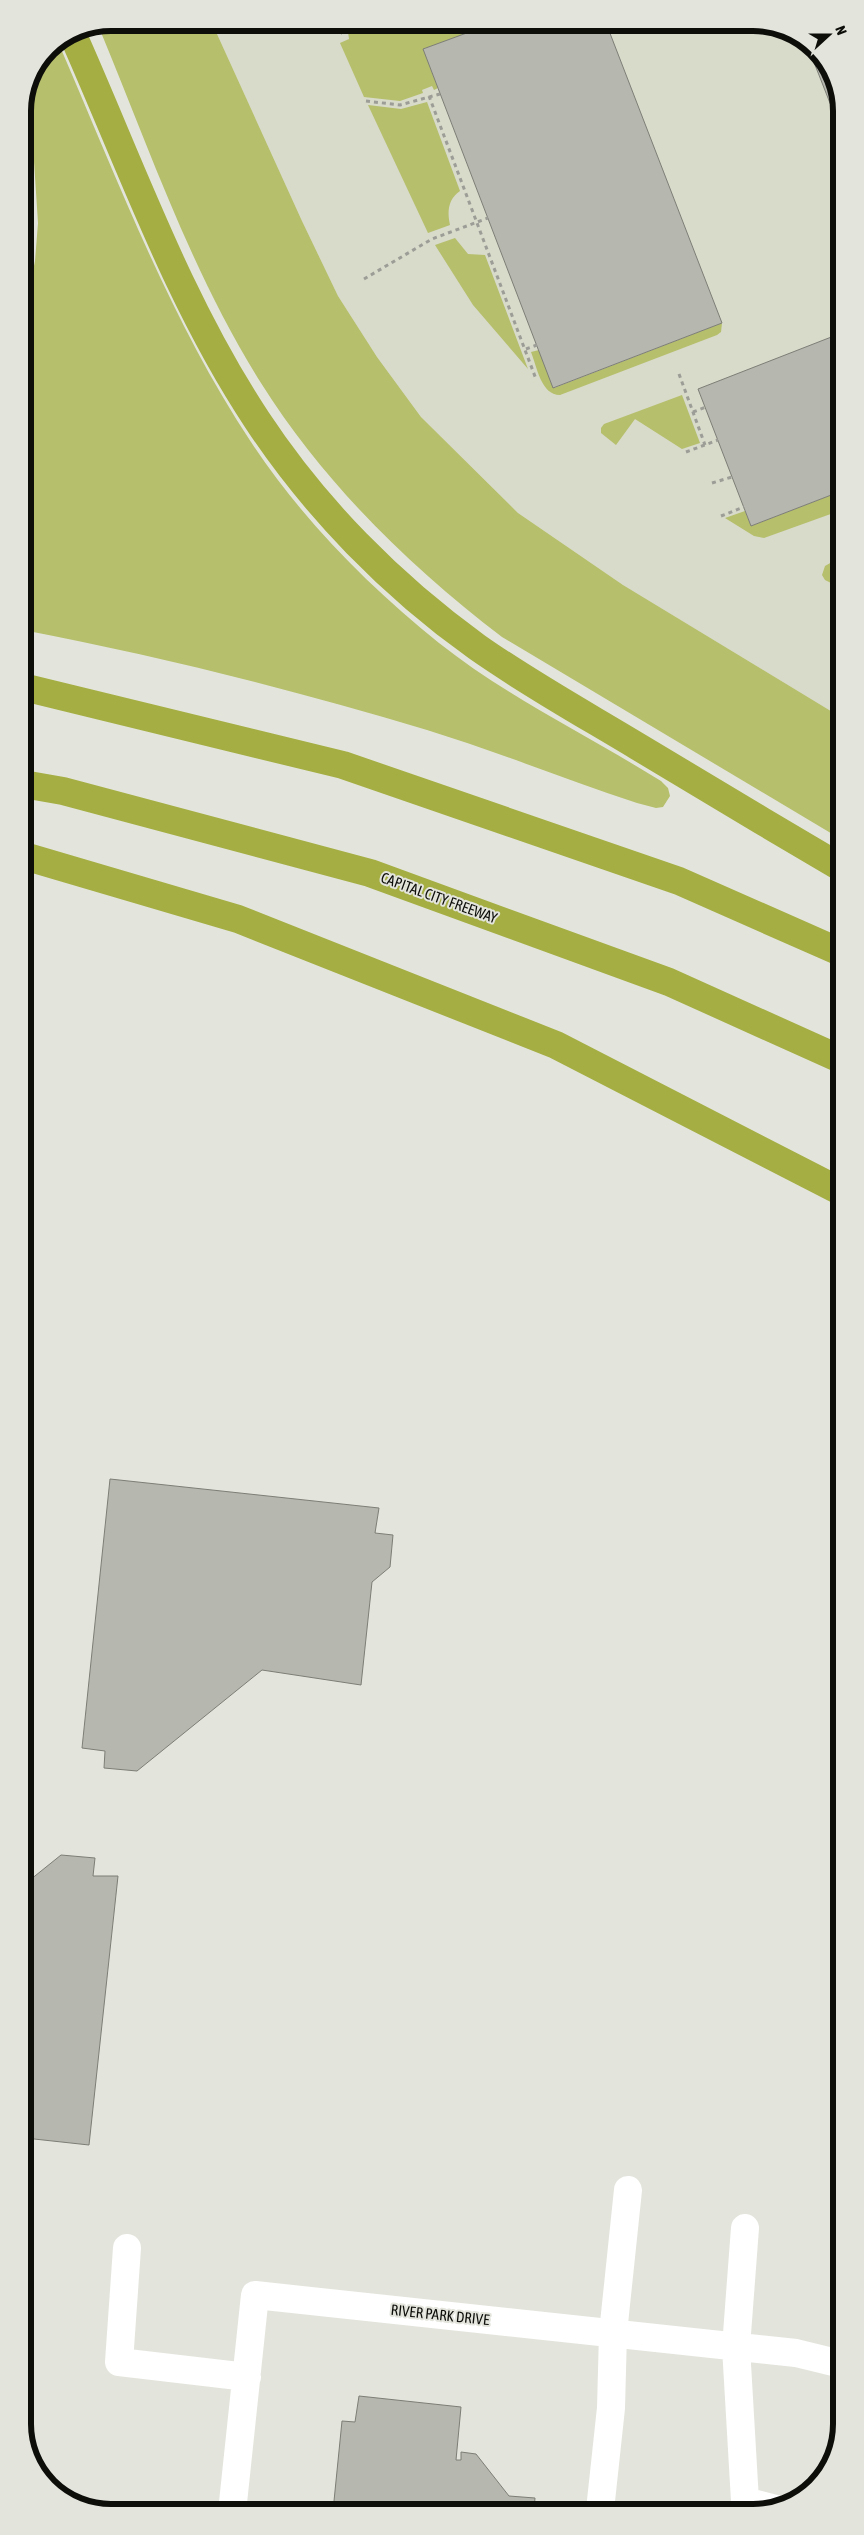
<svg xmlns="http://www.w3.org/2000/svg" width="864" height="2535" font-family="'Asap Condensed',sans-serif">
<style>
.built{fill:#d8daca}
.green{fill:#b6bf6b}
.building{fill:#b6b7af;stroke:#7d7e76}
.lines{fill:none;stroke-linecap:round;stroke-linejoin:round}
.path{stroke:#9c9d96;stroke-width:3;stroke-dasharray:4 4;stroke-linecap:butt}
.minor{stroke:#fff;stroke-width:28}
.highway{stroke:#a4ae43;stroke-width:28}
.labels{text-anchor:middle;stroke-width:4;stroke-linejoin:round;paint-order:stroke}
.street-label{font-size:15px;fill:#0d0d0a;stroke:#e3e5dc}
.rim{fill:none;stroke:#0d0d0a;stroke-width:6}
</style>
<rect width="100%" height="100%" fill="#e3e5dc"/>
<path class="built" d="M212,23H759L811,44L839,89V716L623,585L518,513L421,417L377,357L338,296L302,221Z"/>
<path class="green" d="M111,23H212L302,221L338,296L377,357L421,417L518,513L623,585L839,716V838L502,637C409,566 324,483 261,383C191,272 148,145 98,25Z
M371,23H494L424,49L438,88L434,90L432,86L422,90L423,93L400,101L364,97L340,43L349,39L348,32Z
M58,42C117,178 169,318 251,442C301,518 368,586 439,643C507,697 587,735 661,781L668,788L670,796L663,807L656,808L637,803C567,780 498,752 427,730C294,690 159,656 23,630V319L35,261L38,223L33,146L23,106L49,48Z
M427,102L460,191C448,199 447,212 450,225L428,233L368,105L401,109Z
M455,238L468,254L485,255L528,369L473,305L435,245Z
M722,323L721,332L717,335L560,395C541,395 537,367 531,352L539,350L554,388Z
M682,395L700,443L682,449L635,419L616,445L601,433V428L604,424Z
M839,492V511L764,538L754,536L725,518L745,511L751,526Z
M839,558V587L825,580L822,575L825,566Z"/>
<path class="building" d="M337,23H371L341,34Z
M494,23H606L722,323L553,388L423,49Z
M806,42L811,44L839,89V126Z
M839,334V492L751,526L698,389Z
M110,1479L379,1508L375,1533L393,1535L390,1567L372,1582L361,1685L262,1670L137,1771L104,1768L105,1751L82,1748Z
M61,1855L95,1858L93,1876H118L89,2145L25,2138V1884Z
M359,2396L461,2407L456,2460H461V2452L476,2454L509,2496L535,2498L534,2511H333L342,2421L355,2422Z"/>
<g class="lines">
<path class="path" d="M429,96L536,379
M366,101L400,105L440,94
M364,279L432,239L488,218
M526,349L537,345
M679,374L705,445
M693,412L706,407
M686,452L718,440
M712,483L732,477
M721,516L744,507"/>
<path class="minor" d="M127,2248L119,2362L247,2377
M745,2501L736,2347L745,2228
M600,2510L611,2408L613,2333L628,2190
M743,2510L745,2501L776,2509
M232,2512L255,2295L796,2353L841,2364"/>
<path class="highway" d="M72,33C130,163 178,301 257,420C315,508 392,586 477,647C528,683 584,714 637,746C705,787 772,827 840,867
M23,687L343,765L679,881L840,952
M23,784L63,791L370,873L669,982L840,1059
M24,856L238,919L556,1045L840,1191"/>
</g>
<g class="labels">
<g class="street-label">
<text transform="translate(439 898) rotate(20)" y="5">CAPITAL CITY FREEWAY</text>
<text transform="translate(440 2315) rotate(6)" y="5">RIVER PARK DRIVE</text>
</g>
</g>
<path d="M0 0H864V2535H0ZM111 31H753A80 80 0 0 1 833 111V2424A80 80 0 0 1 753 2504H111A80 80 0 0 1 31 2424V111A80 80 0 0 1 111 31Z" fill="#e3e5dc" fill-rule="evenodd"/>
<path class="rim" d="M111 31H753A80 80 0 0 1 833 111V2424A80 80 0 0 1 753 2504H111A80 80 0 0 1 31 2424V111A80 80 0 0 1 111 31Z"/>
<g transform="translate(829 35) rotate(69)" stroke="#e3e5dc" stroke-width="4" paint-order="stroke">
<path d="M0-4L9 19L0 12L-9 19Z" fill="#0d0d0a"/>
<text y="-8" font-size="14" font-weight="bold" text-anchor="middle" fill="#0d0d0a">N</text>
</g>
</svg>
